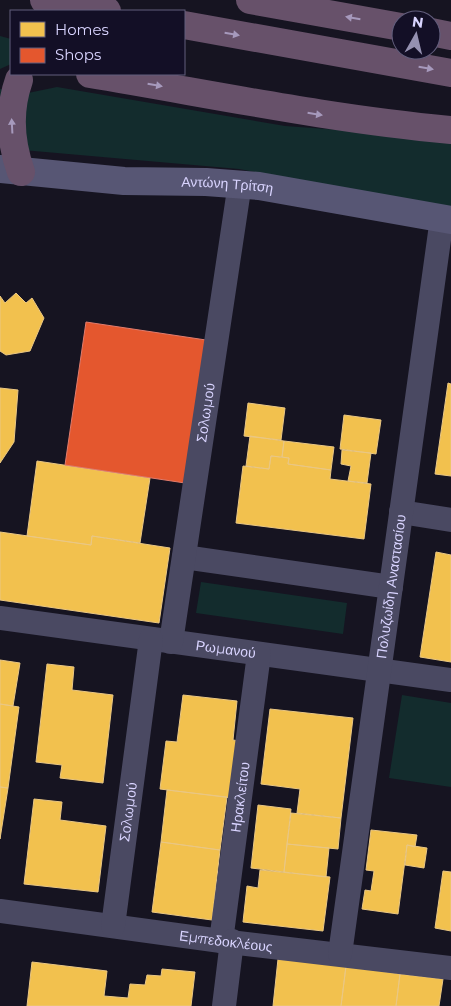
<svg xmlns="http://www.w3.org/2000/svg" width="451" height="1006" font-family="Montserrat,sans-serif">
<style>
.green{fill:#132c2d}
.homes{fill:#f2c14e;stroke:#eac783}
.shops{fill:#e4572e;stroke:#e17c6d}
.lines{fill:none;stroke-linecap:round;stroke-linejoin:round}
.street{stroke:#4a4962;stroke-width:24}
.secondary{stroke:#575674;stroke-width:28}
.highway{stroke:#67516a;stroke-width:28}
.oneway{fill:#a699bc}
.labels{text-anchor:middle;stroke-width:5;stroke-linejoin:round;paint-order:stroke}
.street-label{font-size:14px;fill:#d9d4ff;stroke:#130f26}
</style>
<rect width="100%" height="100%" fill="#161421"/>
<path class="green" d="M0,36L11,39V64L0,69Z
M57,87L285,126L451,138V208L239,169L0,148V89L28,93Z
M201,582L347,603L343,634L196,613Z
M402,695L451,703V787L389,778Z"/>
<path class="homes" d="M16,293L26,303L32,298L44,318L30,351L6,355L0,351V296L5,303Z
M448,383L451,384V476L435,474Z
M0,388L18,390L14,442L0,463Z
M248,403L285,408L281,440L244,436Z
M344,415L381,420L376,454L340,449Z
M250,436L284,441L282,457L271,456L269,469L246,466Z
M284,441L334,447L331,470L288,464L289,458L282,457Z
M342,450L371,453L367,483L348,481L351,466L341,464Z
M271,456L289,458L288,464L331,470L330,479L371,484L364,539L236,523L243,466L269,469Z
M37,461L150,478L140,543L92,536L91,545L27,536Z
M0,532L91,545L92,536L170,548L159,623L0,600Z
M436,552L451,555V662L420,657Z
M0,660L20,663L13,706L0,704Z
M47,664L74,667L72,690L113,695L103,783L60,778L62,765L36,762Z
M183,695L237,701L233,740L240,741L232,798L160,789L166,741L177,742Z
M0,704L19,707L8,788L0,787Z
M270,709L353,718L341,818L297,813L300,789L261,784Z
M0,787L8,788L0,839Z
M167,790L227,797L220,850L161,842Z
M34,799L62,802L60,820L106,826L98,892L24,884Z
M258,805L291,809L284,872L251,868Z
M291,813L341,818L338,849L287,844Z
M371,830L417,835L415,847L407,845L398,914L362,909L365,890L371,891L374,871L366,870Z
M161,842L220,850L212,920L152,912Z
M287,844L329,848L326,877L284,872Z
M407,845L427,848L424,868L405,865Z
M260,870L330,877L323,931L243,922L247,886L258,888Z
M443,871L451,872V931L435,928Z
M278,959L346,966L341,1006H273Z
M32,962L107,971L104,996L128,998L130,984L145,985L147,975L161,976L162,969L195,972L191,1006H27Z
M346,966L400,974L396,1006H341Z
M400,974L443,979L439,1006H396Z"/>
<path class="shops" d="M86,322L206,340L185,483L65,465Z"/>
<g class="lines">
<g class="street">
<path d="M401,512L451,520"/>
<path d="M184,557L391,587"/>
<path id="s1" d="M0,618L451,680"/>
<path id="s2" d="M171,642L240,183"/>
<path id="s3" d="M0,911L221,941L451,968"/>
<path id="s4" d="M113,926L151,639"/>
<path id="s5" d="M221,941L259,654"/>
<path id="s6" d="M340,954L442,218"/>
<path d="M224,1006L232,941"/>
</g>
<path class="secondary" id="s7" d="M0,169L124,181L206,182L259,186L451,220"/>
<path class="highway" d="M44,0L107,11
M250,0L401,27
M184,25L451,73
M431,32L451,36
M90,74C211,94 329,119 451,130
M19,80C8,111 10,141 21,172"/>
</g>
<defs><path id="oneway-solid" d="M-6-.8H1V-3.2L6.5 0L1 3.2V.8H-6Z" transform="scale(1.25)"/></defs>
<g class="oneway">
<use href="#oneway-solid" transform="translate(353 18) rotate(-170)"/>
<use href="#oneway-solid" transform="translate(232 34) rotate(10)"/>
<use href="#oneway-solid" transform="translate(426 68) rotate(10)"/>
<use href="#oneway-solid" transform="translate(155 85) rotate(10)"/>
<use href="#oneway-solid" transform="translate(315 114) rotate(9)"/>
<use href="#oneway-solid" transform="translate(12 126) rotate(-93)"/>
</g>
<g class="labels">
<g class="street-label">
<text dy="5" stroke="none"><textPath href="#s7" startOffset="228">Αντώνη Τρίτση</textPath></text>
<text dy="5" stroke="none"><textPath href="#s2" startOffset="232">Σολωμού</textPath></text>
<text dy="5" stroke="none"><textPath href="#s6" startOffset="371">Πολυζωίδη Αναστασίου</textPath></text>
<text dy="5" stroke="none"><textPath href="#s1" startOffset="228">Ρωμανού</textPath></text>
<text dy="5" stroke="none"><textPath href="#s5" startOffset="145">Ηρακλείτου</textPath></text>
<text dy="5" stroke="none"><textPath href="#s4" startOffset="115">Σολωμού</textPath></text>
<text dy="5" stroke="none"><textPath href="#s3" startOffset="228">Εμπεδοκλέους</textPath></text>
</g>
</g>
<rect x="10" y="10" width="175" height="65" fill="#130f26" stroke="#625e7d"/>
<rect x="20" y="22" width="25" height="15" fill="#f2c14e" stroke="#625e7d"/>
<text x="55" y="35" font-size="15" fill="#d9d4ff">Homes</text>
<rect x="20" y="48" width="25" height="15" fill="#e4572e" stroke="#625e7d"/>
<text x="55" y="60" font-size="15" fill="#d9d4ff">Shops</text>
<g transform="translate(416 35) rotate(8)"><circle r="24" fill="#130f26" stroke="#625e7d"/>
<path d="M0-4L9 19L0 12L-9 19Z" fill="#9591b1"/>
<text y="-8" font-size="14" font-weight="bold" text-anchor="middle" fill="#d9d4ff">N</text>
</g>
</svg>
